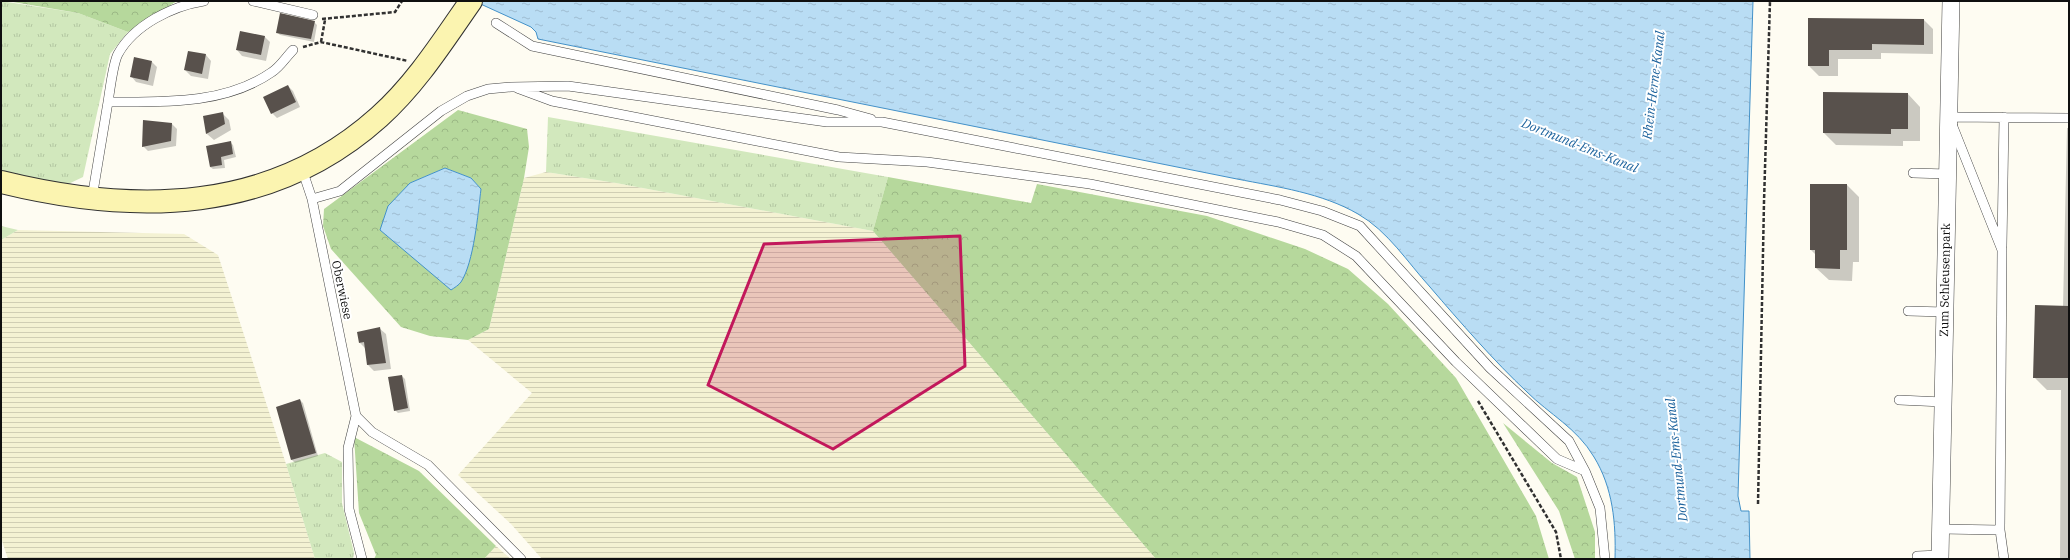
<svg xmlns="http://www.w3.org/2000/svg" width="2070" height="560" font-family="'IBM Plex Serif',serif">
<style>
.farmland{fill:url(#farmland-rules)}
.grass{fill:url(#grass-tufts)}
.forest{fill:url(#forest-crowns);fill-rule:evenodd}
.water{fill:url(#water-ripples);stroke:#4391c8}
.shadow{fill:#0003}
.building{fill:#58514c}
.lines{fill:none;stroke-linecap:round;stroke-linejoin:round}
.service-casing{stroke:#424242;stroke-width:10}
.minor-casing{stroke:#424242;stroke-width:18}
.secondary-casing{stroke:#313131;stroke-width:24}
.path{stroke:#313131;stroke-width:2.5;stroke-dasharray:4 2;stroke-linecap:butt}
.service{stroke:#fff;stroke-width:9}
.minor{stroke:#fff;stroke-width:17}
.secondary{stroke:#fbf4b0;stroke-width:22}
.marked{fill:#c2185b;fill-opacity:0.2;stroke:#c2185b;stroke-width:3;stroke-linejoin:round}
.labels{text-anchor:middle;stroke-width:4;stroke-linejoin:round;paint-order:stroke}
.street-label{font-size:12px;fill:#0f0f0f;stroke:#fff}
.water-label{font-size:13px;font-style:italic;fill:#1d639d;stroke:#fff}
</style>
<defs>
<pattern id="farmland-rules" width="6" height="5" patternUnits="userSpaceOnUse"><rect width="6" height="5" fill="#f4f2d3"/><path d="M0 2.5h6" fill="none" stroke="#d0ceb4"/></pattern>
<pattern id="grass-tufts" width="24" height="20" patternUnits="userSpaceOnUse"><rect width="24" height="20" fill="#d2e8bd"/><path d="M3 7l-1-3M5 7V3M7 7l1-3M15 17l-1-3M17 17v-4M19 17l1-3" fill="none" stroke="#b3c6a1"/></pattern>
<pattern id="forest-crowns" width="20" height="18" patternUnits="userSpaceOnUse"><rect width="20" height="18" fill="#b6d89c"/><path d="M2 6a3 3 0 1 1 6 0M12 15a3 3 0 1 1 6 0" fill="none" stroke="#9bb885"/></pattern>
<pattern id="water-ripples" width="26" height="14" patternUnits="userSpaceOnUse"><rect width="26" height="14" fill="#b9ddf4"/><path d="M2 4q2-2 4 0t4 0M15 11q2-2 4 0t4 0" fill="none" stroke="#9ebcd0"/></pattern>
</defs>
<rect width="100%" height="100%" fill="#fefcf2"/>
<path class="farmland" d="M546,172L616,183L873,231L1156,559H542L511,524L458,475L532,393L468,340L489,329L524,178Z
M18,230L184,234L218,255L286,464L315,559H8L1,538V240Z
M496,546L511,559H484Z"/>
<path class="grass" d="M1,1L78,13L128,32L110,54L83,177L64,186L1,170Z
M548,117L888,177L873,231L616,183L546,172Z
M1,226L18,230L1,240Z
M325,453L342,462V503L354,553L353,559H315L286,464Z"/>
<path class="forest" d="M7,1H177L128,32L78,13Z
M458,110L527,129L529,147L524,178L489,329L468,340L430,336L401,327L331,249L323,226L324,209ZM445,168L471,178L481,189L478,217L468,261L410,183Z
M888,177L1031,203L1037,184L1207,216L1305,249L1348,269L1388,304L1456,378L1536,516L1549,559H1156L873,231Z
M1503,423L1552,463L1577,477L1595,532V559H1575L1559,511Z
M354,437L419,471L496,546L484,559H374L376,555L359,513Z"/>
<path class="water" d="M474,1H1753L1738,496L1741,511H1749L1750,559H1615C1616,523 1613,488 1594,457C1577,428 1549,414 1527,392C1494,361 1460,322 1430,287C1408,263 1388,231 1358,214C1322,193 1278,187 1237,179L538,39L536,32L531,27Z
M445,168L471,178L481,189C478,213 474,262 461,282C459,285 454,288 451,290L380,230L388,206L410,183Z"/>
<path class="shadow" d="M1809,19L1924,20L1933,29V54L1881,53V59H1838V76H1819L1809,66Z
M314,22L317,25L314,42L280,35L277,32Z
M264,36L270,42L266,61L242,56L237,50Z
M189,52L206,55L211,61L208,79L191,76L185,70Z
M152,62L157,67L153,86L136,82L131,76Z
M288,86L293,91L300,107L277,118L272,113Z
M1824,93L1908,94L1920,107V141H1903V146L1836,145L1824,133Z
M222,113L229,120L231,130L214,140L207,134L204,117Z
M172,124L177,129L176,146L148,151L143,146Z
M2067,128H2069V559H2060L2061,390H2047L2034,377L2063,307Z
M230,142L233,145L236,157L224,160L225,168L213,169L210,167Z
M1847,185L1859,197V262H1853L1852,281L1829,280L1816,268V255L1811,250Z
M379,328L386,334L391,369L374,371L368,365L366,349L360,343Z
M402,376L405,379L410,411L398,413L395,410Z
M300,400L303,403L318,456L295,463L292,460L277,407Z"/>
<path class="building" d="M280,13L315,21L311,39L276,33Z
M1808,18L1924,19V45L1872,44V50H1829V66H1808Z
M240,31L265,36L261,55L236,50Z
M188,51L206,54L202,74L184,70Z
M134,57L152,61L148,81L130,77Z
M288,85L296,102L271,114L263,97Z
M1823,92L1908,93V129H1891V134L1823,133Z
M223,112L225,124L206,134L203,116Z
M143,120L172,123L171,141L142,147Z
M231,141L233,154L221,157L222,165L210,167L206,146Z
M1810,184H1847V250H1840V269L1815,268V250H1810Z
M2035,305L2069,306V378H2033Z
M380,327L386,363L367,365L364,342L359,343L357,332Z
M402,375L408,408L394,411L388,377Z
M300,399L316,453L291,460L276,407Z"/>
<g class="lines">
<g class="service-casing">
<path id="service" d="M253,1L313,15
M496,23L532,46L838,110L871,119
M517,88L552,101L839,157L927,162L1090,184L1278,222L1323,235L1356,256L1456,362L1557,459L1585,471
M108,102C110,90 113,63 118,54C134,25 172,6 204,1
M302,169L312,199L356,416L372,432L428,465L521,559
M1913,173L1948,174
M92,198L108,102C162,102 225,105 272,72C280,67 286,57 293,50
M312,199L340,191L441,111L467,96L488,89L511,87L568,86L827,122H882L1280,200L1322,211L1360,226L1490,368L1569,441L1585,471L1600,508L1605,559
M2002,246L2004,117
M1908,311L1945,312
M1899,400L1943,402
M356,416L348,448L349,509L362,559
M1941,529L2000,530
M1917,556L1940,555
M2004,559L2000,530L2002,250L1949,117L2069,118"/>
</g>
<g class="minor-casing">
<path id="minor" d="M1940,559L1951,1"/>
</g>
<g class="secondary-casing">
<path id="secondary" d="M1,182C135,215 271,214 379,117C416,84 443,41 471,1"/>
</g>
<path class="path" d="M322,19L395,12L402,1
M321,42L325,20
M303,47L321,42L408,61
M1478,401L1556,532L1561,559
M1758,504L1764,202L1770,1"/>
<use href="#service" class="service"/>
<use href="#minor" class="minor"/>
<use href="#secondary" class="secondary"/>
</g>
<path class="marked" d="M960,236L965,366L833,449L708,385L764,244Z"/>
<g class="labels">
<g class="street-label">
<text transform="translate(1945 280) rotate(-89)" y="4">Zum Schleusenpark</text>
<text transform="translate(342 290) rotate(78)" y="4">Oberwiese</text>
</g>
<g class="water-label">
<text transform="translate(1653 85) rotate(-83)" y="5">Rhein-Herne-Kanal</text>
<text transform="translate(1580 145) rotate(22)" y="5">Dortmund-Ems-Kanal</text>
<text transform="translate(1676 460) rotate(-96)" y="5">Dortmund-Ems-Kanal</text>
</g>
</g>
<rect width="2070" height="560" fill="none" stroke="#0f0f0f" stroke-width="4"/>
</svg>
